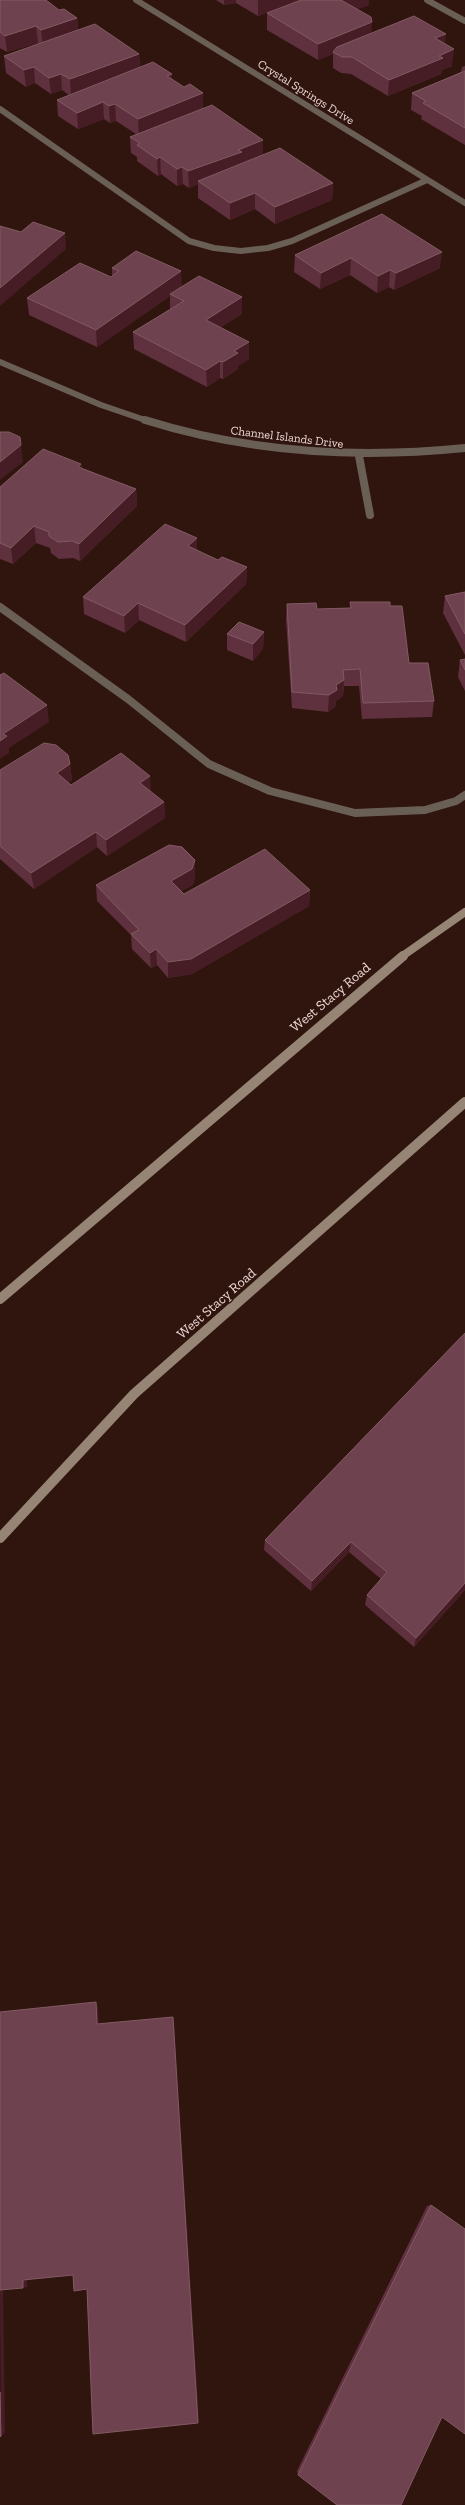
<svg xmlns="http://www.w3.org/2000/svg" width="465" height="2505" font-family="'Zilla Slab',serif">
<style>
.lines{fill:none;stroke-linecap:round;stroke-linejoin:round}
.service-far1{stroke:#6a5f55;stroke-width:6}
.service{stroke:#6a5f55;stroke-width:8}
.minor-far1{stroke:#6a5f55;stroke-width:6}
.minor{stroke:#6a5f55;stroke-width:8}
.secondary-far1{stroke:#968474;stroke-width:8}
.secondary{stroke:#968474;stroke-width:10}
.wall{fill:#5f303e}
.shaded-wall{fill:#461d25}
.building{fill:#6e424e;stroke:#825a63}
.labels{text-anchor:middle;stroke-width:3;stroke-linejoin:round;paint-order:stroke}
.far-street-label{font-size:12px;fill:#edd9d4;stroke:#30150f}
.street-label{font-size:14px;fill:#edd9d4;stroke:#30150f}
</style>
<rect width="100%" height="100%" fill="#30150f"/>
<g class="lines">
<path class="service-far1" d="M427,0L465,21
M0,109L189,241L214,248L241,251L268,248L292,241L427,180"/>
<path class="service" d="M0,607L128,699L209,764L270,791L355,813L425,810L456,801L465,795"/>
<path class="minor-far1" d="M136,0L465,203
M0,362L101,405L148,421"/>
<path class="minor" d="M145,420C250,453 356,459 465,448
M359,456L370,515"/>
<path class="secondary-far1" d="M401,957L465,912"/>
<path class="secondary" d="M0,1299L403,956
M0,1538L134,1394L465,1102"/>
</g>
<path class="wall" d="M0,0L59,10L77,18L78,30L139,54L140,67L172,79L203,109L263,154L333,183L332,200L275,224L255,209L230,220L198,198V184L189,188L183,184L177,186L161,174L158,176L137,161V157L131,153L130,137L136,134L116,121L110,123L104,119L78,129L58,116L57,100L69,95L62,90L51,94L35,83L26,87L6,73L4,56L39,44L38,43L7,52L0,48Z
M216,0H299L258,16L236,3L224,5Z
M301,0H369V5L357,9L371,33L445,44L452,66L442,70L441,74L388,96L351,74L341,73L333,68V54L318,60L267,30V13Z
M465,66V145L421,119L422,116L411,110L412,93L461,72L462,67Z
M382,214L440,268L394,290L389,287L377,293L350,275L320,289L294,272L295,255Z
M112,268L182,287L242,297V314L221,327L249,359L238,366V369L223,379L220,378L207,387L134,349L133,332L170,309V296L97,347L29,315L27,298L111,277L112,276Z
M81,464L82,468L136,489L137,506L80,561L73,558L59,559L51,553L50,548L36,543L13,564L0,559V487Z
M197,538V550L218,560L247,567L246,584L186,642L139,620L125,633L84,614L83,597Z
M465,592V655L443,613L445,596Z
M350,602L390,606L409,663L434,701L432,717L362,719L359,686H344L343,696L336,701L335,707L328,712L292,708L286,620L287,604L317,609L350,608Z
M264,632L263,649L253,661L227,650V634Z
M465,659V691L458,677L460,660Z
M70,764L72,780L68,783L71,785L151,792L164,802L165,818L107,856L97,847L34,889L0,859V770Z
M195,860V876L193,885L181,891L184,894L310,890L309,906L192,974L168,978L157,965L151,968L132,949L131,935L97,901L96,885Z
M465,1333V1590L414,1647L365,1605L367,1595L381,1579L349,1552L311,1591L264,1550L265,1540Z
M431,2205L442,2417L298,2475L297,2471L427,2206Z"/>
<path class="shaded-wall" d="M224,0H236V3L224,5Z
M258,0H299L258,16Z
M341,0H369V5L340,16Z
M77,18L78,35L43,46L41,30Z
M372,22L371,39L333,52V54L318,60V44Z
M36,26L38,43L7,52L5,36Z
M446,34L444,51L435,38Z
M454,49L452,66L442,70L441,74L388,96L389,80L439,56Z
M139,54L140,70L71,96L70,79Z
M34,67L35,83L26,87L24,70Z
M61,74L62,90L51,94L49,78Z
M172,74V91L167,76Z
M203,93V109L139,136L138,119Z
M103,102L104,119L78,129L77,113Z
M115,104L116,121L110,123L109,106Z
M263,140V157L198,181V184L189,188L188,171Z
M160,157L161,174L158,176L157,159Z
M182,167L183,184L177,186V169Z
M333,183L332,200L275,224V207Z
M255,193V209L230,220V203Z
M65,233L66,249L0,306V288Z
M442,252L440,268L394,290L396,273Z
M351,258L350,275L320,289L321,273Z
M390,270L389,287L377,293L378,276Z
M181,271L182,288L170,294V296L97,347L96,330Z
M242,297V314L206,337V320Z
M249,342V359L238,366V369L223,379V362L234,351Z
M220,361V378L207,387L206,370Z
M21,445L23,462L0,480V462Z
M81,464L83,481L78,467Z
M136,489L137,506L80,561L79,544Z
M34,526L36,543L13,564L11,548Z
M197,538V555L188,546Z
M247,567L246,584L186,642L185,625Z
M138,603L139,620L125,633L124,616Z
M264,632L263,649L253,661V644Z
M344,680L343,696L336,701L335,707L328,712L329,695L336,685Z
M47,705L49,722L9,748V753L0,759V741L3,734Z
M70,764L72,780L59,789L57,773Z
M150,776L151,792L140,783Z
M164,802L165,818L107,856L106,840Z
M96,832L97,847L34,889L31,873Z
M195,860V876L193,885L171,896V881Z
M310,890L309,906L192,974L168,978V962Z
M156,949L157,965L151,968L150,953Z
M351,1542L349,1552L311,1591L312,1581Z
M465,1583V1590L414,1647L416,1638Z
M96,2002L98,2006L99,2028L97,2024Z
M173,2017L174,2021L199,2420L198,2423Z
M27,2279V2287L23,2288V2280Z
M0,2290H3L5,2433L1,2436Z"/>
<path class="building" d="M0,0H46L59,10L64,9L77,18L41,30L36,26L5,36L0,32Z
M301,0H341L371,17L372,22L318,44L267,13Z
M414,16L446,34L435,38L454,49L439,56L443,58L389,80L352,57H342L333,52L337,47Z
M95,24L139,54L70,79L61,74L49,78L34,67L24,70L4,56Z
M153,62L172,74L167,76L184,87L190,84L203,93L138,119L115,104L109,106L103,102L77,113L57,100Z
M465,71V128L423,103L426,101L412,93Z
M212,105L263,140L238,150L242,152L188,171L182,167L177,169L160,157L157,159L137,145L140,143L130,137Z
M280,148L333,183L275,207L255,193L230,203L198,181Z
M382,214L442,252L396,273L390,270L378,276L351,258L321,273L295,255Z
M33,222L65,233L0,288V226L21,232Z
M136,251L181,271L96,330L27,298L80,263L111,277L119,271L112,268Z
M199,276L242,297L206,320L249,342L234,351L238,353L223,362L220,361L206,370L133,332L184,301L170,294Z
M0,432H9L20,437L21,445L0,462Z
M43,449L81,464L78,467L136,489L79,544L72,541L58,542L49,536V532L34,526L11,548L0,543V487Z
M165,524L197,538L188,546L218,560L222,557L247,567L185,625L138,603L124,616L83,597Z
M465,592V634L445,596Z
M350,602H390V606H402L409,663H428L434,701L363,703L360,669L343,670L344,680L336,685L337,690L329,695L292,692L287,604L316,603L317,609L351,608Z
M239,622L264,632L253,644L227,634Z
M465,659V670L460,660Z
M4,673L47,705L3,734L7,736L0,741V675Z
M44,743L56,745L68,755L70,764L57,773L71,785L121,753L150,776L140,783L164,802L106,840L96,832L31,873L0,846V770Z
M169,845L182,847L195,860L192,869L171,881L184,894L265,849L310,890L191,959L168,962L156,949L150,953L131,934L139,930L96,885Z
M465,1333V1583L416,1638L367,1595L387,1572L351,1542L312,1581L265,1540Z
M96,2002L97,2024L173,2017L198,2423L93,2434L87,2289L74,2291L73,2275L23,2280V2288L0,2290V2012Z
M431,2205L465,2229V2434L442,2417L401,2505H337L298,2475Z
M0,2392L1,2436L0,2437Z"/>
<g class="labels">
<g class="far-street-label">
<text transform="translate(306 92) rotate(32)" y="4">Crystal Springs Drive</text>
<text transform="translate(287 437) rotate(7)" y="4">Channel Islands Drive</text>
</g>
<g class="street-label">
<text transform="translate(330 997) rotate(-40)" y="5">West Stacy Road</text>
<text transform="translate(216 1303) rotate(-41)" y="5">West Stacy Road</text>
</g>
</g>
</svg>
